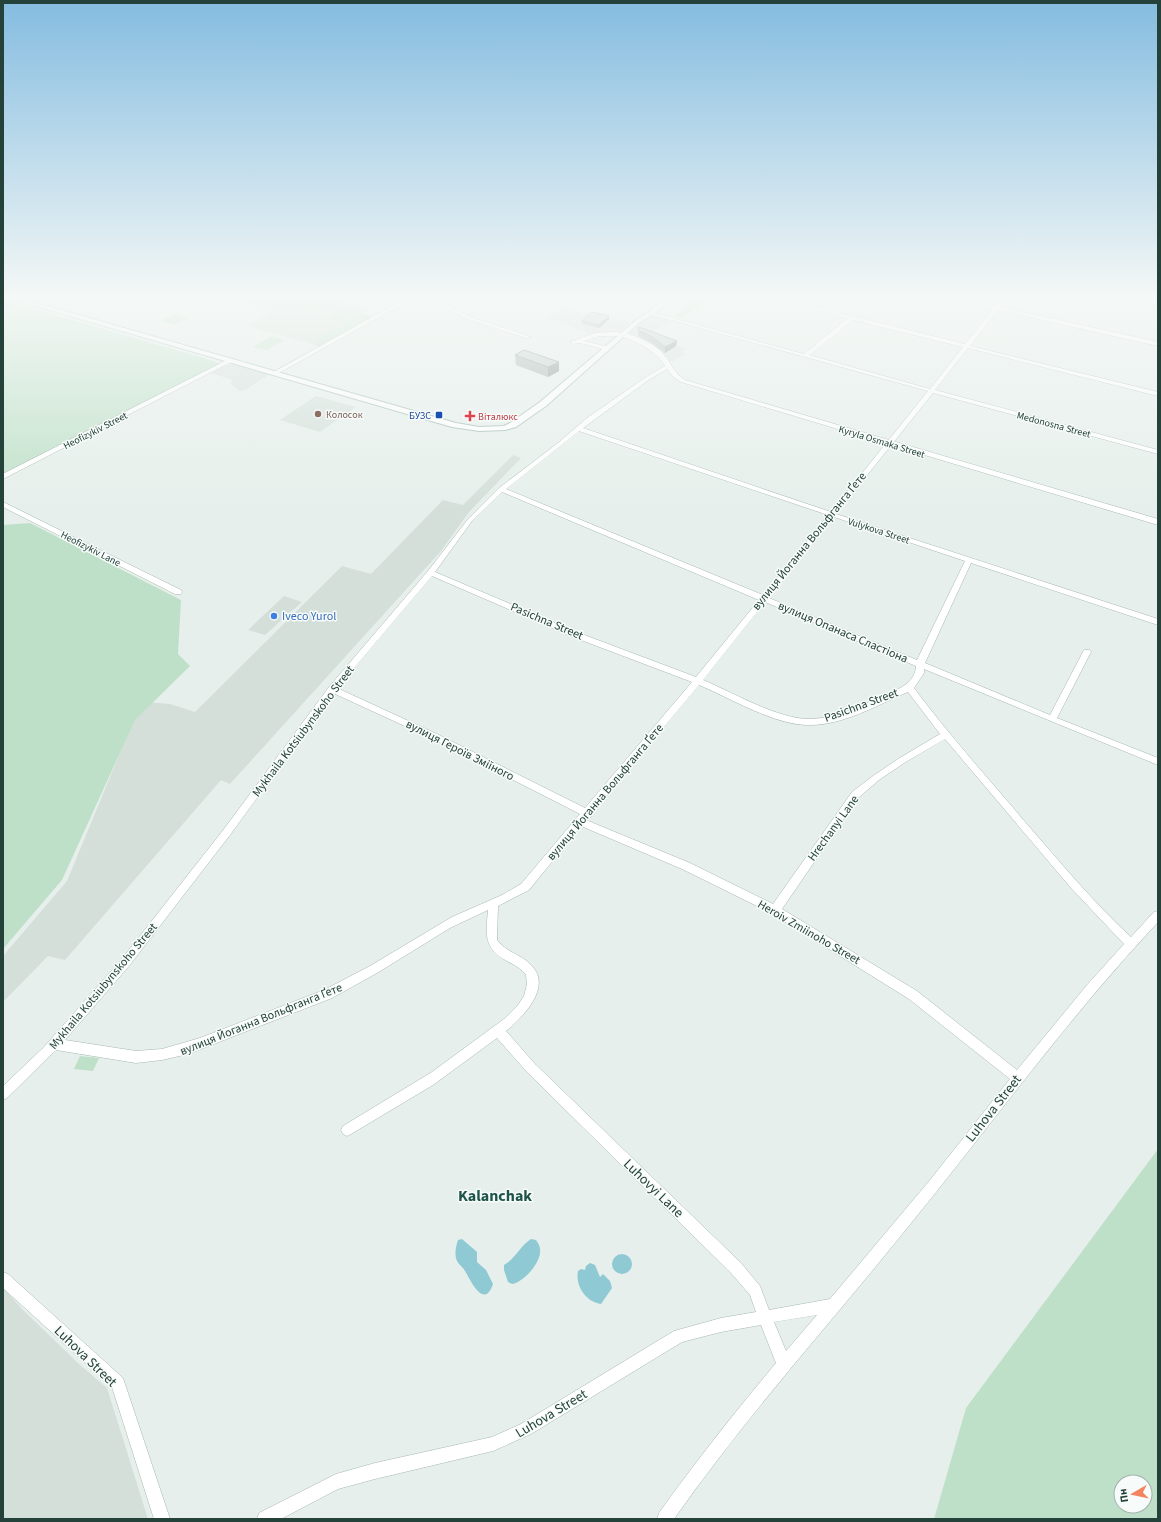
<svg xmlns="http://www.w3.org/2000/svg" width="1161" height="1522" font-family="'Source Sans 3',sans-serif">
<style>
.built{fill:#d4dfda}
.green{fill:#bfe0c8;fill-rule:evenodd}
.water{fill:#8ec9d4}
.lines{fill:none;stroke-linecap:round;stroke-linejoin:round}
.minor-casing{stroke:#a8b8b2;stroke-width:1}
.tertiary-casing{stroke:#a8b8b2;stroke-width:1}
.secondary-casing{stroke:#a4bbb3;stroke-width:2}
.minor{fill:#fff;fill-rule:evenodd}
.tertiary{fill:#fff;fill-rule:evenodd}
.secondary{fill:#fff;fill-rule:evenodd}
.wall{fill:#a1aea9}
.shaded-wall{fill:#838d89}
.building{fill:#bbcac4;stroke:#838d89}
.education-dot{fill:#8d6e63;stroke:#f7fbf9;stroke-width:1.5}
.transit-dot{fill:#1a4fb4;stroke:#f7fbf9;stroke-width:1.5}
.health-dot{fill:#e0444e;stroke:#f7fbf9;stroke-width:1.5}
.shop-dot{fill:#3f7fe0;stroke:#f7fbf9;stroke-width:1.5}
.labels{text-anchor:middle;stroke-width:3;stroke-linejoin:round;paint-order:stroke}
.far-education-label{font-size:10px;fill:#785e54;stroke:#f7fbf9;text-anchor:start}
.far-transit-label{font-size:10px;fill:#164399;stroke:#f7fbf9;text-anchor:end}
.far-health-label{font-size:10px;fill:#be3a42;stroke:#f7fbf9;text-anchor:start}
.far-street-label{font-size:10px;fill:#24423a;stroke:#f7fbf9}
.street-label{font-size:12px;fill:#24423a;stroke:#f7fbf9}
.shop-label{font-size:12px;fill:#366cbe;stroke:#f7fbf9;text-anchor:start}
.near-street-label{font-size:14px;fill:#24423a;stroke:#f7fbf9}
.near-neighbourhood-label{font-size:16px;font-weight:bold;fill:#1f5548;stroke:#f7fbf9}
</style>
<rect width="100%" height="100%" fill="#e6efeb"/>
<path class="built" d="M227,298H331L370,308L312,344L247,326L273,311Z
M562,309L630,322L618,334H592L547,318Z
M653,315L671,320L651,334L667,343L687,349L681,352L685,354L671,362L662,354L631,335V330Z
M232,364L270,374L245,390L239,391L230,383L233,380L211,373L224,366Z
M316,396L356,407L320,432L280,420Z
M513,455L521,458L469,512L441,551L230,784L221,780L65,960L48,956L3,1002V956L67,881L136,714L147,702L170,704L195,712L342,566L371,574L443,500L463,505Z
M284,596L302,602L265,635L248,630Z
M3,1287L22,1309L79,1364L107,1388L148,1519H3Z"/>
<path class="green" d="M696,298H711L682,318L674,317Z
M3,300L207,359L220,364L3,473Z
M302,300L326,305L316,311L292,305Z
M346,308L359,311L341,322L328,319Z
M361,313L375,317L320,347L312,344Z
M174,314L188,318L175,325L161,321Z
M271,336L284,340L267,350L253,347Z
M30,523L181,600L178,654L190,666L135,720L62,880L3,949V525Z
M80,1056L99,1058L93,1071L74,1069Z
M1158,1149V1519H934L966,1408ZM1121,1482H1145V1506H1121Z"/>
<path class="water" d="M462,1239L477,1252V1262L486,1270L493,1284C484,1310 471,1281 465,1271C463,1267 459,1265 457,1261C454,1254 456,1246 458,1240Z
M531,1239L536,1240C538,1243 540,1246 540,1249C542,1262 524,1282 512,1284L508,1282L504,1270V1265C515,1259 520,1246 531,1239Z
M612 1264a10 10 0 1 1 20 0a10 10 0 1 1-20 0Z
M590,1263L595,1265L600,1277L603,1274L610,1281L612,1288L601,1304C586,1302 575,1286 578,1271L581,1269L585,1270L586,1266Z"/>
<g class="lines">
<g class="minor-casing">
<path id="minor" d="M431,298H437L468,316L531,337L526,338L464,318Z
M770,298H779L965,344L993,309L951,298H961L995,306L1001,298H1006L1000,307L1158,342V346L998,310L970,346L1158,392V396L968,348L935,390L1158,450V454L933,393L836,514L1158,619V625L971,563L925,663L1050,715L1084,650H1090L1091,652L1057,718L1158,758V765L924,669V673L914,688C949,735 988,778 1026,823C1060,862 1093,902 1131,937L1154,912L1158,911V922C1068,1018 991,1125 908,1227C830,1324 746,1416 674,1519H657L659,1513C696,1461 735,1412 776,1363L761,1325L721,1332L682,1342L531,1434L493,1451L375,1479L338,1489L281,1519H257L259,1513L336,1474L375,1463L492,1437L521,1424L674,1331L721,1318L756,1312L750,1295L731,1273L527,1072L497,1038L433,1085L351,1134L347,1136L343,1134L341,1130L343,1126L432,1072L504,1019L518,1005L524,996L527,984L526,975C521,968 514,965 507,961C483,948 486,934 488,910L450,928L377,973L332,998L188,1054L162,1060L136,1063L56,1050L7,1098L3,1100V1086L43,1048L121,960L224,829L329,687L428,571L468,519L499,488L558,443L587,418L646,377L665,366H669V368L650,379L583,428L831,512L928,391L646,313L651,312L804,354L848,318ZM853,320L963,347L930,389L809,355ZM579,431L828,515L763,595L506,489ZM502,492L759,600L696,677L579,633L435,572L472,521ZM834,517L965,561L917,660L769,598ZM432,576L573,637L692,682L585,808L439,735L337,688ZM765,602L916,666C915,684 898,689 883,696C860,706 836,718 811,719C779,720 732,692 703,680ZM699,685C730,698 776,726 810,725C844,725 877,705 908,692L940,734L898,759L873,776L852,792L773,904L690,863L586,820L591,817L592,813ZM333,693L433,739L580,814L521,884L502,895L452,917L370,966L324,990L200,1038L162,1049L136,1051L65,1040L129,966L230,835ZM945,739L1071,888L1124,944L1087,985L1017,1070L917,991L782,909L858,798L879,780L904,763ZM581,826L682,869L771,913L909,999L1010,1079L930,1180L830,1299L769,1310L760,1286L741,1263L535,1064L506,1031C523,1017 554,986 530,964C520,954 506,952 497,940L498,906L529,890ZM817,1315L786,1351L774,1322Z
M1134,298H1144L1158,301V305Z
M616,332L625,334L622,336H600L584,341L608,347L609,348L606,350L580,343L573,344L570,342L595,333Z
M229,359L232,361L231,362L3,479V474Z
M3,502L181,590L182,592L181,594H175L3,507Z
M3,1272L8,1274L123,1378L170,1519H154L112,1387L3,1288Z"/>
</g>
<g class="tertiary-casing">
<path id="tertiary" d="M406,298H414L277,374L272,373Z
M622,332C637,336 656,344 665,356C672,365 675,374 685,380L1158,519V525L681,382C669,376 667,366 658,357C648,346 633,341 620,335L619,334Z"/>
</g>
<g class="secondary-casing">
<path id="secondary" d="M8,298H19L456,423L479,427L504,426L510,423L540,402L635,321L669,298H677L639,323L546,406L516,427L505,430L479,431L452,427Z"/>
</g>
<use href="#minor" class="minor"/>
<use href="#tertiary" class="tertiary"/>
<use href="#secondary" class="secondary"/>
</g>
<path class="wall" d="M609,319L599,328L582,324V321Z
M638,330L677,341L676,346L665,353L652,343L638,336Z
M515,355L559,371L548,377L516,365Z"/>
<path class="shaded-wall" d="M609,316V319L599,328V325Z
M677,341L676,346L665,353V347Z
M559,362V371L548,377V367Z"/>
<path class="building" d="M592,312L609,316L599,325L582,321Z
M639,327L677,341L665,347L652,337L638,330Z
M524,350L559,362L548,367L515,355Z"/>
<linearGradient id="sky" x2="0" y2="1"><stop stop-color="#84bce0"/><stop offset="0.58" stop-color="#f4f8f6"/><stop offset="1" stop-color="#f4f8f6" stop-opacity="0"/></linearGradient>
<rect width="1161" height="511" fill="url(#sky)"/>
<circle class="education-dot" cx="318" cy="414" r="4"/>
<rect class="transit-dot" x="435" y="411" width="8" height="8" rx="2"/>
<path class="health-dot" d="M468 410h4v4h4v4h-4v4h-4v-4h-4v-4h4z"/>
<circle class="shop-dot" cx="274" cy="616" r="4"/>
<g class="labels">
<g class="far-education-label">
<text x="326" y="418">Колосок</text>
</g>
<g class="far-transit-label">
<text x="431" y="419">БУЗС</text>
</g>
<g class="far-health-label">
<text x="478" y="420">Віталюкс</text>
</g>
<g class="far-street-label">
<text transform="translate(1054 424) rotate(15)" y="4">Medonosna Street</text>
<text transform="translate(95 430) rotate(-27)" y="4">Heofizykiv Street</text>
<text transform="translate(882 441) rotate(17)" y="4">Kyryla Osmaka Street</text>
<text transform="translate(879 530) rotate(18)" y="4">Vulykova Street</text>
<text transform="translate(91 548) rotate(27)" y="4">Heofizykiv Lane</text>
</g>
<g class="street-label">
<text transform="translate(809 541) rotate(-51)" y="4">вулиця Йоганна Вольфганга Ґете</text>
<text transform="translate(547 621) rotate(23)" y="4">Pasichna Street</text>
<text transform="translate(843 632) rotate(23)" y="4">вулиця Опанаса Сластіона</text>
<text transform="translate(861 705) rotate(-20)" y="4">Pasichna Street</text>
<text transform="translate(303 731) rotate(-53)" y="4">Mykhaila Kotsiubynskoho Street</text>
<text transform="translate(460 750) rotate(27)" y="4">вулиця Героїв Зміїного</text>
<text transform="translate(605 792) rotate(-50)" y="4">вулиця Йоганна Вольфганга Ґете</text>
<text transform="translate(833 828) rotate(-54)" y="4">Hrechanyi Lane</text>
<text transform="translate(809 932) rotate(30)" y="4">Heroiv Zmiinoho Street</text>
<text transform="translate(103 986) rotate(-50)" y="4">Mykhaila Kotsiubynskoho Street</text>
<text transform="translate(261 1019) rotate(-22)" y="4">вулиця Йоганна Вольфганга Ґете</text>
</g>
<g class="shop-label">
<text x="282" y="620">Iveco Yurol</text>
</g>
<g class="near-street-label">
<text transform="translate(993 1108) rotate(-52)" y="5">Luhova Street</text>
<text transform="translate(654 1188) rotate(44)" y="5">Luhovyi Lane</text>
<text transform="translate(86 1356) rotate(44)" y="5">Luhova Street</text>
<text transform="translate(551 1413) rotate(-31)" y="5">Luhova Street</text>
</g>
<g class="near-neighbourhood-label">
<text x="495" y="1201">Kalanchak</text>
</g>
</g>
<rect width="1161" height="1522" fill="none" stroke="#24423a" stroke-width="8"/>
<g transform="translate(1133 1494) rotate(261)"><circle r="19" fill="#f7fbf9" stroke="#a3b1ad"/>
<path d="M0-3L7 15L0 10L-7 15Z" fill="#f4845f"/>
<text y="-6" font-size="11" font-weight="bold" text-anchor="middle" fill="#24423a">Пн</text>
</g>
</svg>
